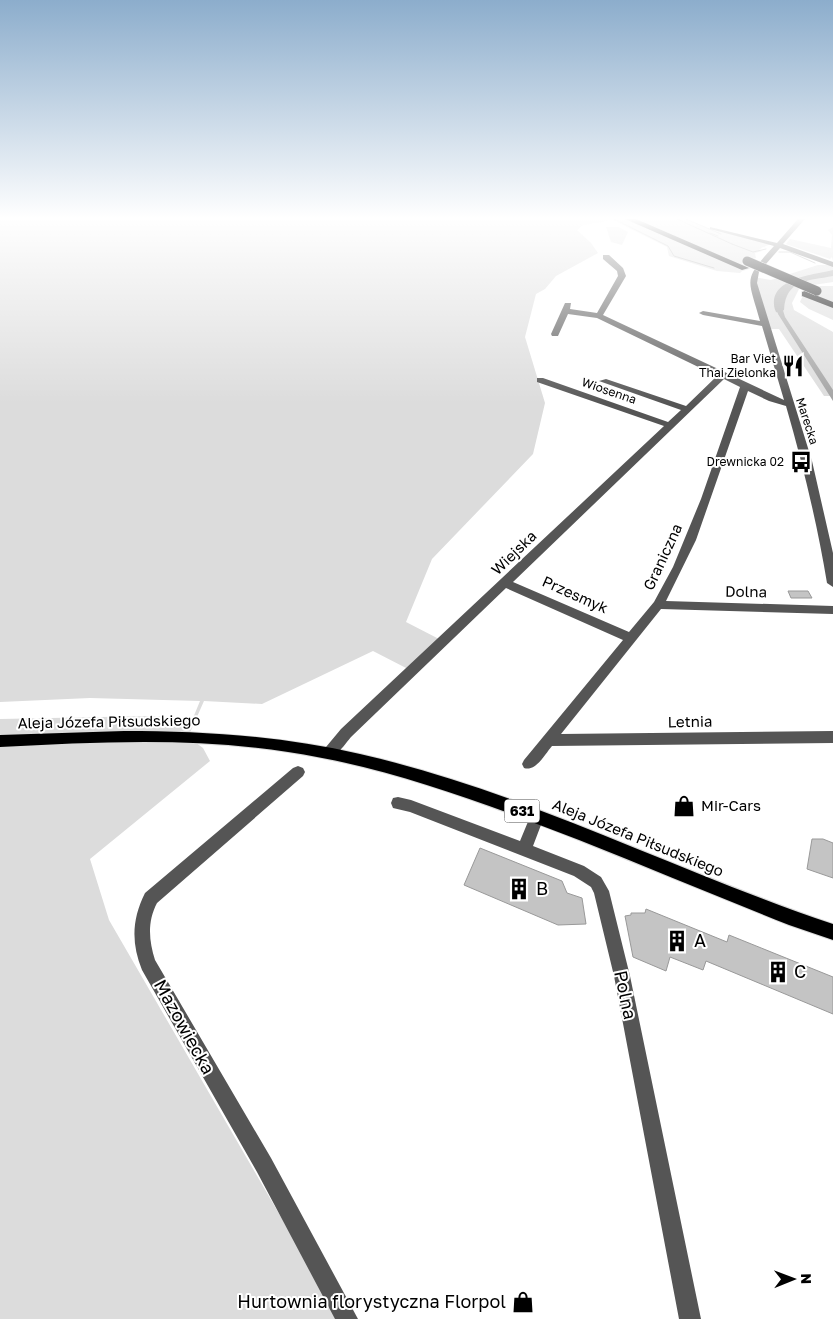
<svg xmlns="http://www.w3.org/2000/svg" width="833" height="1319" font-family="'Golos Text',sans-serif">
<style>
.green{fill:#dcdcdc}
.water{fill:#a3a3a3}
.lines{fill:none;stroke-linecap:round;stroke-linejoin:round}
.stream{stroke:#a3a3a3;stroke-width:1}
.river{fill:#a3a3a3;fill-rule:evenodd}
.building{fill:#c4c4c4;stroke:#999}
.major-casing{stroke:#dbdbdb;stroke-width:2}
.highway-casing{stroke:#dbdbdb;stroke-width:2}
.minor{fill:#555;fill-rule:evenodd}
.major{fill:#000;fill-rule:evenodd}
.highway{fill:#000;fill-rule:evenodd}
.highway-bridge-casing{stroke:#dbdbdb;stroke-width:10;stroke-linecap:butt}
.highway-bridge{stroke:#000;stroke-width:9}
.labels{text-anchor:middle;stroke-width:4;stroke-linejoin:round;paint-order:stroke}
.far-poi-label{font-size:12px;fill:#000;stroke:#fff;text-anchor:end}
.far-street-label{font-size:12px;fill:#000;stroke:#fff}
.shield{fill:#fff;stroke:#4c4c4c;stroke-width:1}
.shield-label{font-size:14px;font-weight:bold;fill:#000}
.street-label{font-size:15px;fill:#000;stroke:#fff}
.poi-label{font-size:15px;fill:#000;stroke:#fff;text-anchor:start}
.near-poi-label{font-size:18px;fill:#000;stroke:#fff;text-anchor:start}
.near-street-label{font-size:18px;fill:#000;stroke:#fff}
</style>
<rect width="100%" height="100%" fill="#fff"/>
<path class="green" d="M0,219H604L608,221L583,225L577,230L591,243L598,253L556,276L545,289L536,294L525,337L545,403L533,454L432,559L406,622L439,639L408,669L373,651L262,704L204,701L188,737L203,748L210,761L90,859L109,920L340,1319H0V719L151,716L193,718L200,701L90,698L0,702Z
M611,219H687L703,227L770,244L764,247L766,248L763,247L759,250L762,251L755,253L756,258L741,264L746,267L740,273L717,271L672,257L669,256L667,247Z
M606,227H619L628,232L622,245L611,242Z
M833,227V261L832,257L830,259L786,244L790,239L831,248L832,235L828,230Z
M818,265H833V282L800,287L792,303L794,310L833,332V396H824L779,329H766L753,277L771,280Z
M820,286H833V320L809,309L800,302C803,293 813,289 820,286Z"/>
<path class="water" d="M781,290L786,293L782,307L785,317L833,390V401L778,314L776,303Z"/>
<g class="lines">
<path class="stream" d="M614,219L668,246L674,256L714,268
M677,219L732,244
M686,219L721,234
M710,233L718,236
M732,244L753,252L766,249
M779,252H790L815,263"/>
<path class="river" d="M833,270V276C808,281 786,279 784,310L779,313L776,312C764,279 812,275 833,270Z"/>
</g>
<path class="building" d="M788,591H808L812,598H791Z
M812,839H823L833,843V878L807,869Z
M480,848L562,881L567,893L582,898L586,924L558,925L464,885Z
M646,909L727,942L729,935L833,977V1014L706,961L703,970L670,957L666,971L633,957L625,916L631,915V913H645Z"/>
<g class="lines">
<g class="major-casing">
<path id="major" d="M124,731C204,731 282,736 360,754C523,791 675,871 833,924V940L789,925C719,897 649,868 579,840C484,803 389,767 288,752C193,737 96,742 0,747V735Z"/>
</g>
<g class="highway-casing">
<path id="highway" d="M625,219H636L749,268L742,270Z
M805,291L833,302V308L802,296V292Z"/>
</g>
<path class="minor" d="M798,219H805L783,244L833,262V267L780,248L759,272L757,283L812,461L833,553V587L827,583C817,523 803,465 786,406L769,401L748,391L696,540L666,601L833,606V614L661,609L561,734L833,731V743L552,746C545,754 536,772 524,768L522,764L524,760L623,640L506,588L351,737C344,745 335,761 323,757L321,753L341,729L664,426L537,382V378H543L668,422L681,410L599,381L606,379L686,406L717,376L597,318L568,314L558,336H552L551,334L565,303H571L570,309L597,313L618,276L617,271L603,259V255H609L623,268L626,276L603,315L784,400L762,326L703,315L699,313L703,311L760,321C748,277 742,281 774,246L710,229V227L777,243ZM724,379L740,387L701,499L673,567L654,602L629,632L513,582Z
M298,766L303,768L305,772L303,776L157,903C147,922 149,941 155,960L271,1158L358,1319H335L257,1172L142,970C131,943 132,919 145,893L293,768Z
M398,797L411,800L520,841L532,812L537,810L542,812L544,817L533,846L584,866L601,877L609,891L630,976L701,1319H679L614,976L594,893L591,887L574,876L410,812L393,808L391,803L393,798Z"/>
<use href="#major" class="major"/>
<use href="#highway" class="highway"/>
<g class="highway-bridge-casing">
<path id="highway-bridge" d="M747,261L817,291"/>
</g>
<use href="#highway-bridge" class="highway-bridge"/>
</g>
<linearGradient id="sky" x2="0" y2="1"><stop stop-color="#8cadcc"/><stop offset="0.54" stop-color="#fff"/><stop offset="1" stop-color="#fff" stop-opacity="0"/></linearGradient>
<rect width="833" height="404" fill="url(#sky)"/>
<defs>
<g id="restaurant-bare" transform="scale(1.725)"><path d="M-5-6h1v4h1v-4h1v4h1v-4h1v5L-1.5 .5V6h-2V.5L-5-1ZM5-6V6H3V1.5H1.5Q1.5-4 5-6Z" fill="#000" stroke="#fff" stroke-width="2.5" paint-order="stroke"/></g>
<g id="bus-bare" transform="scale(1.725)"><path d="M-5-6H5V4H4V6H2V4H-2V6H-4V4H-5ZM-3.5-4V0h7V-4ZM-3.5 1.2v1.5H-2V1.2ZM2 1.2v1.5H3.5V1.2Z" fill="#000" stroke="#fff" stroke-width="2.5" paint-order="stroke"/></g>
<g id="shop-bare" transform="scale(1.725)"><path d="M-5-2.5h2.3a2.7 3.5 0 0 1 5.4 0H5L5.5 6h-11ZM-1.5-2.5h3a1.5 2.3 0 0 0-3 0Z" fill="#000" stroke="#fff" stroke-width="2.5" paint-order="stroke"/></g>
<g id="building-bare" transform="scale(1.725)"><path d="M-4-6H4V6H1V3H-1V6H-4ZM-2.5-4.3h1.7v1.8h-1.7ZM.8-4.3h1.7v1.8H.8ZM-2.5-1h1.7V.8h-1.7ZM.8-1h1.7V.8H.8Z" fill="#000" stroke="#fff" stroke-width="2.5" paint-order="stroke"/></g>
</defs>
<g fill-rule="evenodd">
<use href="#restaurant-bare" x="793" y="366"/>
<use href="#bus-bare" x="801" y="462"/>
<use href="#shop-bare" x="684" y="806"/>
<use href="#building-bare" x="519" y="889"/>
<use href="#building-bare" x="677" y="941"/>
<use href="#building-bare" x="778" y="972"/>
<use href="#shop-bare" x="523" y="1302"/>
</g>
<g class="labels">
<g class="far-poi-label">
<text x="776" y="363">Bar Viet<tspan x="776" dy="14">Thai Zielonka</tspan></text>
<text x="784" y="466">Drewnicka 02</text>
</g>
<g class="far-street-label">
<text transform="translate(609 391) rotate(19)" y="4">Wiosenna</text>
<text transform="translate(807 421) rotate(72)" y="4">Marecka</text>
</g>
<rect class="shield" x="504.5" y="799.5" width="35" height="23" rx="4"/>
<g class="shield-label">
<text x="522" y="816">631</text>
</g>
<g class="street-label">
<text transform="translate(514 553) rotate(-44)" y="5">Wiejska</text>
<text transform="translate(663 557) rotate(-65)" y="5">Graniczna</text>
<text transform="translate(746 592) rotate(1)" y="5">Dolna</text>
<text transform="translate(575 595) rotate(24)" y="5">Przesmyk</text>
<text transform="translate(109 722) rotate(-1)" y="5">Aleja Józefa Piłsudskiego</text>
<text transform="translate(690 722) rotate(-1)" y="5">Letnia</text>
<text transform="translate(638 838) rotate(22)" y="5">Aleja Józefa Piłsudskiego</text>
</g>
<g class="poi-label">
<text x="701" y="811">Mir-Cars</text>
</g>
<g class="near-poi-label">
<text x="536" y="895">B</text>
<text x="694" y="947">A</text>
<text x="794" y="978">C</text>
<text x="506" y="1308" text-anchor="end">Hurtownia florystyczna Florpol</text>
</g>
<g class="near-street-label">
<text transform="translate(625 995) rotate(78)" y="6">Polna</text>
<text transform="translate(184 1027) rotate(61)" y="6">Mazowiecka</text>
</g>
</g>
<g transform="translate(793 1279) rotate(89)" stroke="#ffffff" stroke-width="4" paint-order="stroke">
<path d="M0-4L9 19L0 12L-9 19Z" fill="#000000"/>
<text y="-8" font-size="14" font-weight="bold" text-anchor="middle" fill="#000000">N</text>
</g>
</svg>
